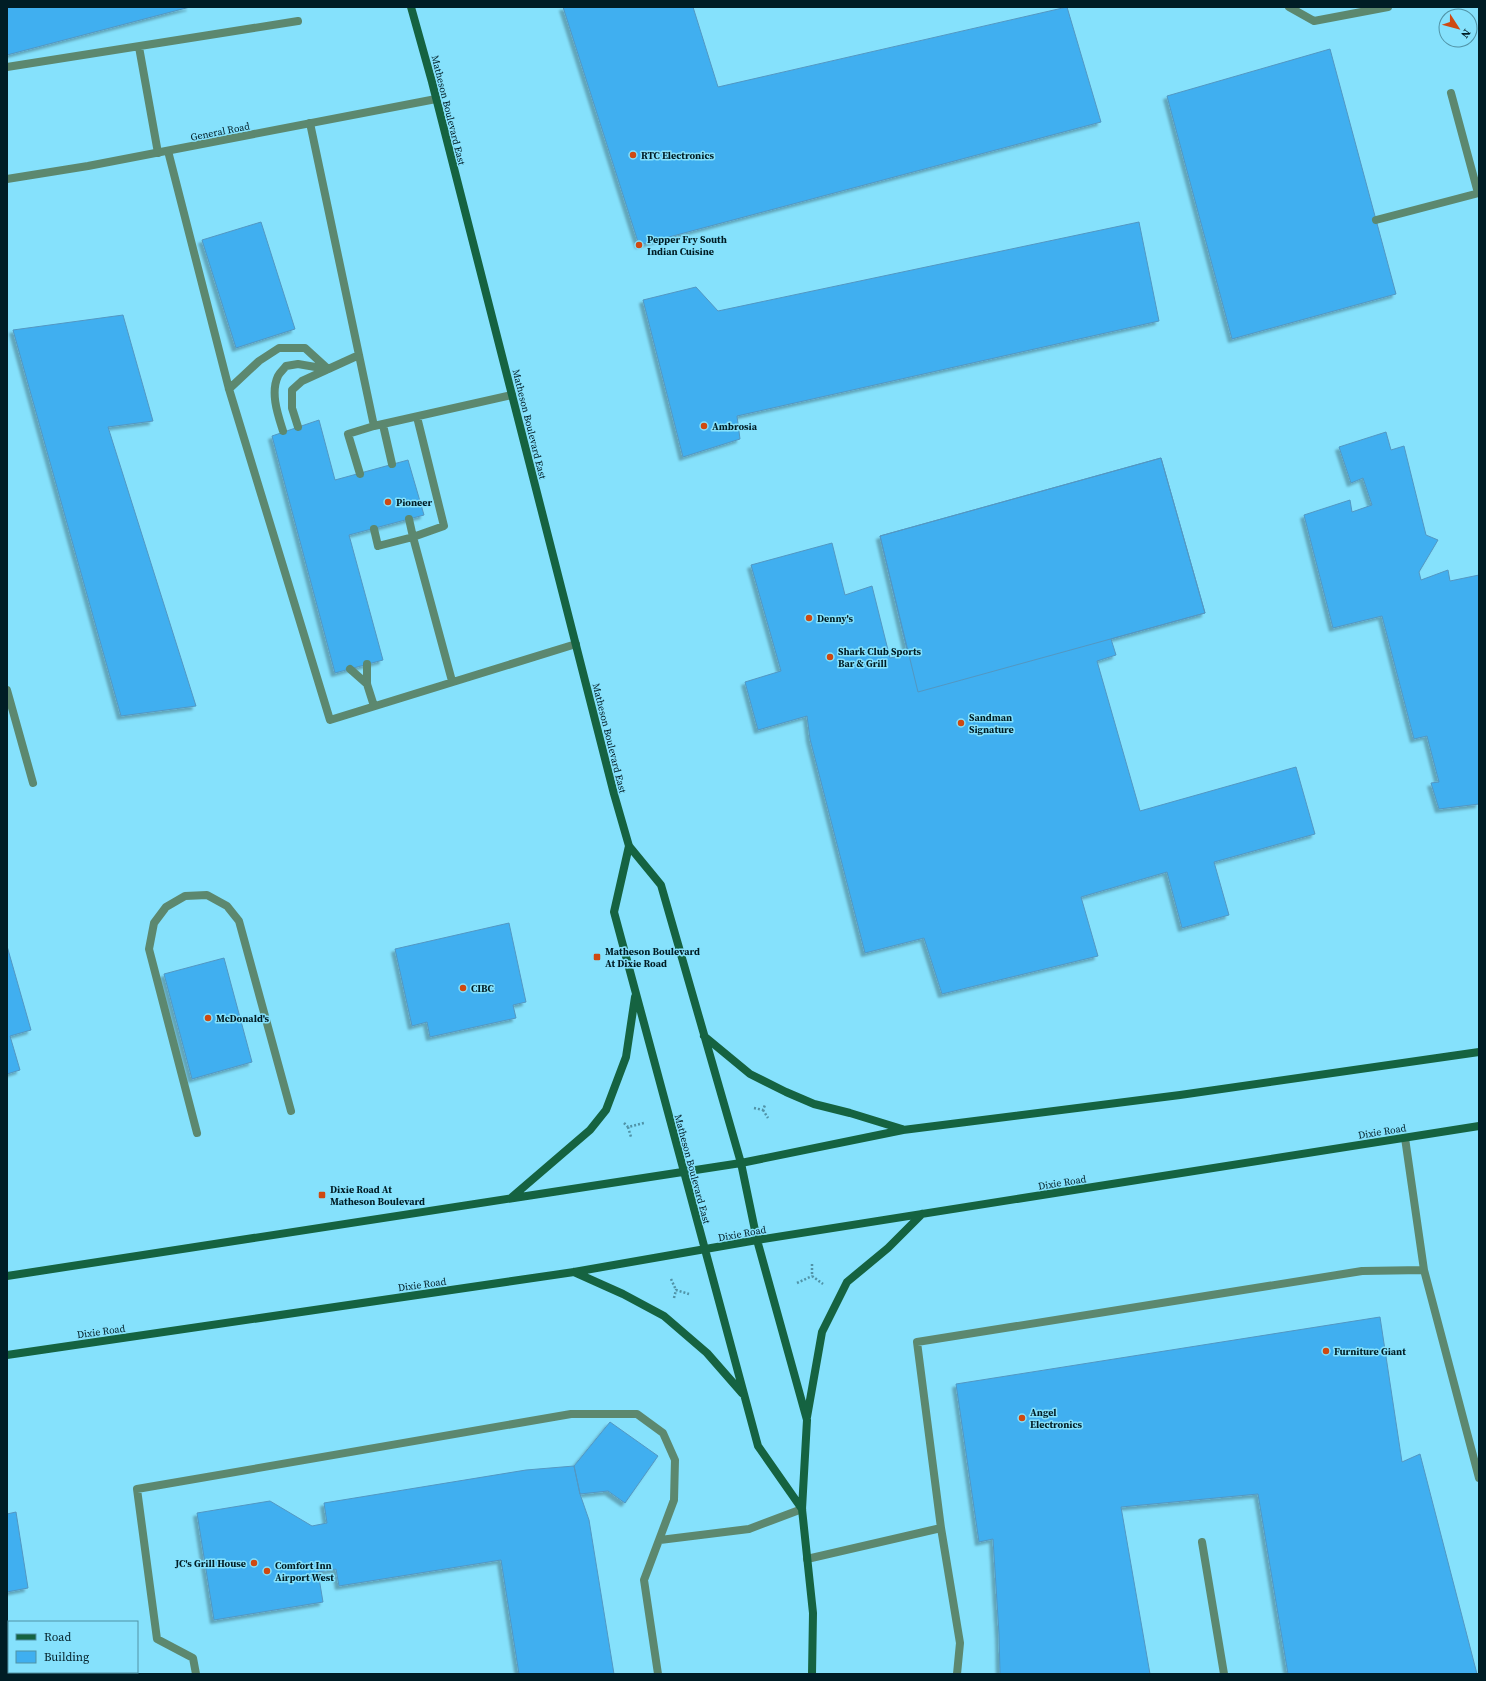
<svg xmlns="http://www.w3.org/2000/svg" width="1486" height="1681" font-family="'Source Serif 4',serif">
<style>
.building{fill:#3faff0;stroke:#5397c2;filter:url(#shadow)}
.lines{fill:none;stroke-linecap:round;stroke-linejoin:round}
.path{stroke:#5093a7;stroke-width:2.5;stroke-dasharray:2 2;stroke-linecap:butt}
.lane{stroke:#5c886f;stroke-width:8}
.street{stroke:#5c886f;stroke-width:8}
.secondary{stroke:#156341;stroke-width:8}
.poi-dot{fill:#cf4911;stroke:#85e1fc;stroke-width:1.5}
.labels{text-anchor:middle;stroke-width:3;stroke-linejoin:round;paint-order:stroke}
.street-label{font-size:10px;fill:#001d25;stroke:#85e1fc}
.poi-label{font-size:10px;font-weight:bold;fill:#001d25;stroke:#85e1fc;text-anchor:start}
</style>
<defs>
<filter id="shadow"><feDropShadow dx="-3.5" dy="3.5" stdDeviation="1" flood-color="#0004"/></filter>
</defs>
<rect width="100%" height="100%" fill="#85e1fc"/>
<path class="building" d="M7,7H190L7,55Z
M563,7H693L718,87L1067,7L1101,122L639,245Z
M1330,49L1396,294L1232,339L1167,96Z
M261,222L295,329L236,348L202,240Z
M1139,222L1159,321L737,416L740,439L683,457L643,300L696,287L718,311Z
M123,315L153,421L108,427L196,706L121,716L13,330Z
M319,420L335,480L408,460L424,515L349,535L383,660L335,673L272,436Z
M1386,432L1391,450L1404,446L1426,535L1438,540L1419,572L1421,580L1448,570L1450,581L1479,575V804L1439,809L1431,783L1439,782L1427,736L1414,739L1382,616L1333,628L1304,515L1350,500L1352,512L1372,505L1363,478L1351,483L1339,447Z
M1161,458L1205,613L1111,639L1116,655L1097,661L1140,811L1296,767L1315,834L1214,862L1229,915L1182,928L1167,872L1081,897L1098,956L942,994L924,938L865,953L810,739L807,716L758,730L745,682L781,671L751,565L832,543L845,595L872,586L890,658L908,654L880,536Z
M1161,458L1205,613L918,692L880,536Z
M509,923L526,1002L513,1005L516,1018L430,1037L427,1022L412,1026L395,949Z
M7,946L31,1030L10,1036L20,1070L7,1074Z
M224,958L252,1062L192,1079L164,974Z
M1380,1317L1402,1462L1420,1454L1477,1674H1288L1258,1494L1121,1507L1150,1674H1000L999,1634L993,1539L979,1542L956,1384Z
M610,1422L658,1456L625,1503L608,1491L580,1494L574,1466Z
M574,1466L580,1494L589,1520L614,1674H519L501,1560L339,1586L336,1569L318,1572L323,1602L214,1620L197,1513L270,1501L312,1526L327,1523L324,1503L526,1470Z
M16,1512L28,1588L7,1592V1514Z"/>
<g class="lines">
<path class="path" d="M754,1108L763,1110L765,1105
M763,1110L768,1118
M624,1123L628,1127L644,1123
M628,1127L631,1137
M812,1264V1276L823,1284
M671,1279L676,1290
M797,1283L812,1276
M674,1298L676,1290L689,1294"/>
<path class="lane" d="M1289,7L1314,21L1388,7
M139,47L158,153
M7,67L298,21
M1451,93L1478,193
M310,123L374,426L512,395
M168,151L229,389L330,720L576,644
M1376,220L1479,193
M229,389L259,361L279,348H305L328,369
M417,417L444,526L413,537L452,681
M383,425L392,464
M298,427L292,408V390L302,381L359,355
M283,431C278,415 270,393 278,376C280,372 284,369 286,366L298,364L327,369
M360,474L348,434L374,426
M374,529L378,546L413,537L409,519
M367,664V684L374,706
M350,669L367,684
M7,690L33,783
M197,1133L149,949L154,923L166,907L185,896L207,895L227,906L239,921L291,1111
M1424,1270L1479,1478
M660,1540L749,1529L802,1509
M1202,1542L1224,1674
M807,1559L941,1528
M69,1672V1674
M196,1674L193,1658L157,1639L137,1489L571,1414H637L663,1433L675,1460L674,1500L644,1580L658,1674
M957,1674L960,1643L941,1528L917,1342L1362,1271L1424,1270L1405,1138"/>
<path class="street" d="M7,179L88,166L436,99"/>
<path class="secondary" d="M411,7L432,82L614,794L629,846L661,885L741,1163L757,1240L807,1420L802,1509L813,1613L812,1674
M629,846L614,912L758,1446L802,1509
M704,1036L750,1074L786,1092L814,1104L850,1113L902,1129
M512,1197L590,1130L606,1110L626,1057L635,997
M574,1272L623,1294L664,1316L707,1353L742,1393
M7,1276L741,1163L903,1130L1180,1095L1479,1052
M7,1355L574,1272L757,1240L1479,1126
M807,1417L822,1332L847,1282L888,1248L922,1214"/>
</g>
<g class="poi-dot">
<circle cx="633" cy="155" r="4"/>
<circle cx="639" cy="245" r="4"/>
<circle cx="704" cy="426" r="4"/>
<circle cx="388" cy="502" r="4"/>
<circle cx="809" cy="618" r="4"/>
<circle cx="830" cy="657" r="4"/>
<circle cx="961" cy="723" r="4"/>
<rect x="593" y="953" width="8" height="8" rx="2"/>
<circle cx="463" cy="988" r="4"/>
<circle cx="208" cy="1018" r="4"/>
<rect x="318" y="1191" width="8" height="8" rx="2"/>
<circle cx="1326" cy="1351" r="4"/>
<circle cx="1022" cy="1418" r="4"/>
<circle cx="254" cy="1563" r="4"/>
<circle cx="267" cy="1571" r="4"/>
</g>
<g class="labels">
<g class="street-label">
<text transform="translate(449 110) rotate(76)" y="4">Matheson Boulevard East</text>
<text transform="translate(220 131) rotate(-11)" y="4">General Road</text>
<text transform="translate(530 424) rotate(76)" y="4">Matheson Boulevard East</text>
<text transform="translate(610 738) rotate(76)" y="4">Matheson Boulevard East</text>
<text transform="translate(1382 1131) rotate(-9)" y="4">Dixie Road</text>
<text transform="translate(693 1169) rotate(75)" y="4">Matheson Boulevard East</text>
<text transform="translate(1062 1182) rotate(-9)" y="4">Dixie Road</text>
<text transform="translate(742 1233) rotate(-10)" y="4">Dixie Road</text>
<text transform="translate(422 1284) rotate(-8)" y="4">Dixie Road</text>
<text transform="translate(101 1331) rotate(-8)" y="4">Dixie Road</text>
</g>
<g class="poi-label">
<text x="641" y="159">RTC Electronics</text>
<text x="647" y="243">Pepper Fry South<tspan x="647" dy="12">Indian Cuisine</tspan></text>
<text x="712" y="430">Ambrosia</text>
<text x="396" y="506">Pioneer</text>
<text x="817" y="622">Denny's</text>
<text x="838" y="655">Shark Club Sports<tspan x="838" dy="12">Bar &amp; Grill</tspan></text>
<text x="969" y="721">Sandman<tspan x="969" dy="12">Signature</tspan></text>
<text x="605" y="955">Matheson Boulevard<tspan x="605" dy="12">At Dixie Road</tspan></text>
<text x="471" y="992">CIBC</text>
<text x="216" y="1022">McDonald's</text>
<text x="330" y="1193">Dixie Road At<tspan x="330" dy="12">Matheson Boulevard</tspan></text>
<text x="1334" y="1355">Furniture Giant</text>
<text x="1030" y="1416">Angel<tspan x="1030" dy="12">Electronics</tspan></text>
<text x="246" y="1567" text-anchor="end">JC's Grill House</text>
<text x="275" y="1569">Comfort Inn<tspan x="275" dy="12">Airport West</tspan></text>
</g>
</g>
<rect width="1486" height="1681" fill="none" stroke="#001d25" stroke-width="16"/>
<rect x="8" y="1621" width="130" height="52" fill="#85e1fc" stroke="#5093a6"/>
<rect x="16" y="1634" width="20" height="6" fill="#156341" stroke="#5093a6"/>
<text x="44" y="1641" font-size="12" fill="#001d25">Road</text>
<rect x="16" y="1651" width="20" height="12" fill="#3faff0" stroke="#5093a6"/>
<text x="44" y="1661" font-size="12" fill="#001d25">Building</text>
<g transform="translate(1458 28) rotate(126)"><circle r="19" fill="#85e1fc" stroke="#5093a6"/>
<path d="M0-3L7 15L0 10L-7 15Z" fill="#cf4911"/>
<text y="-6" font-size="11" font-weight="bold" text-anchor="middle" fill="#001d25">N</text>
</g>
</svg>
